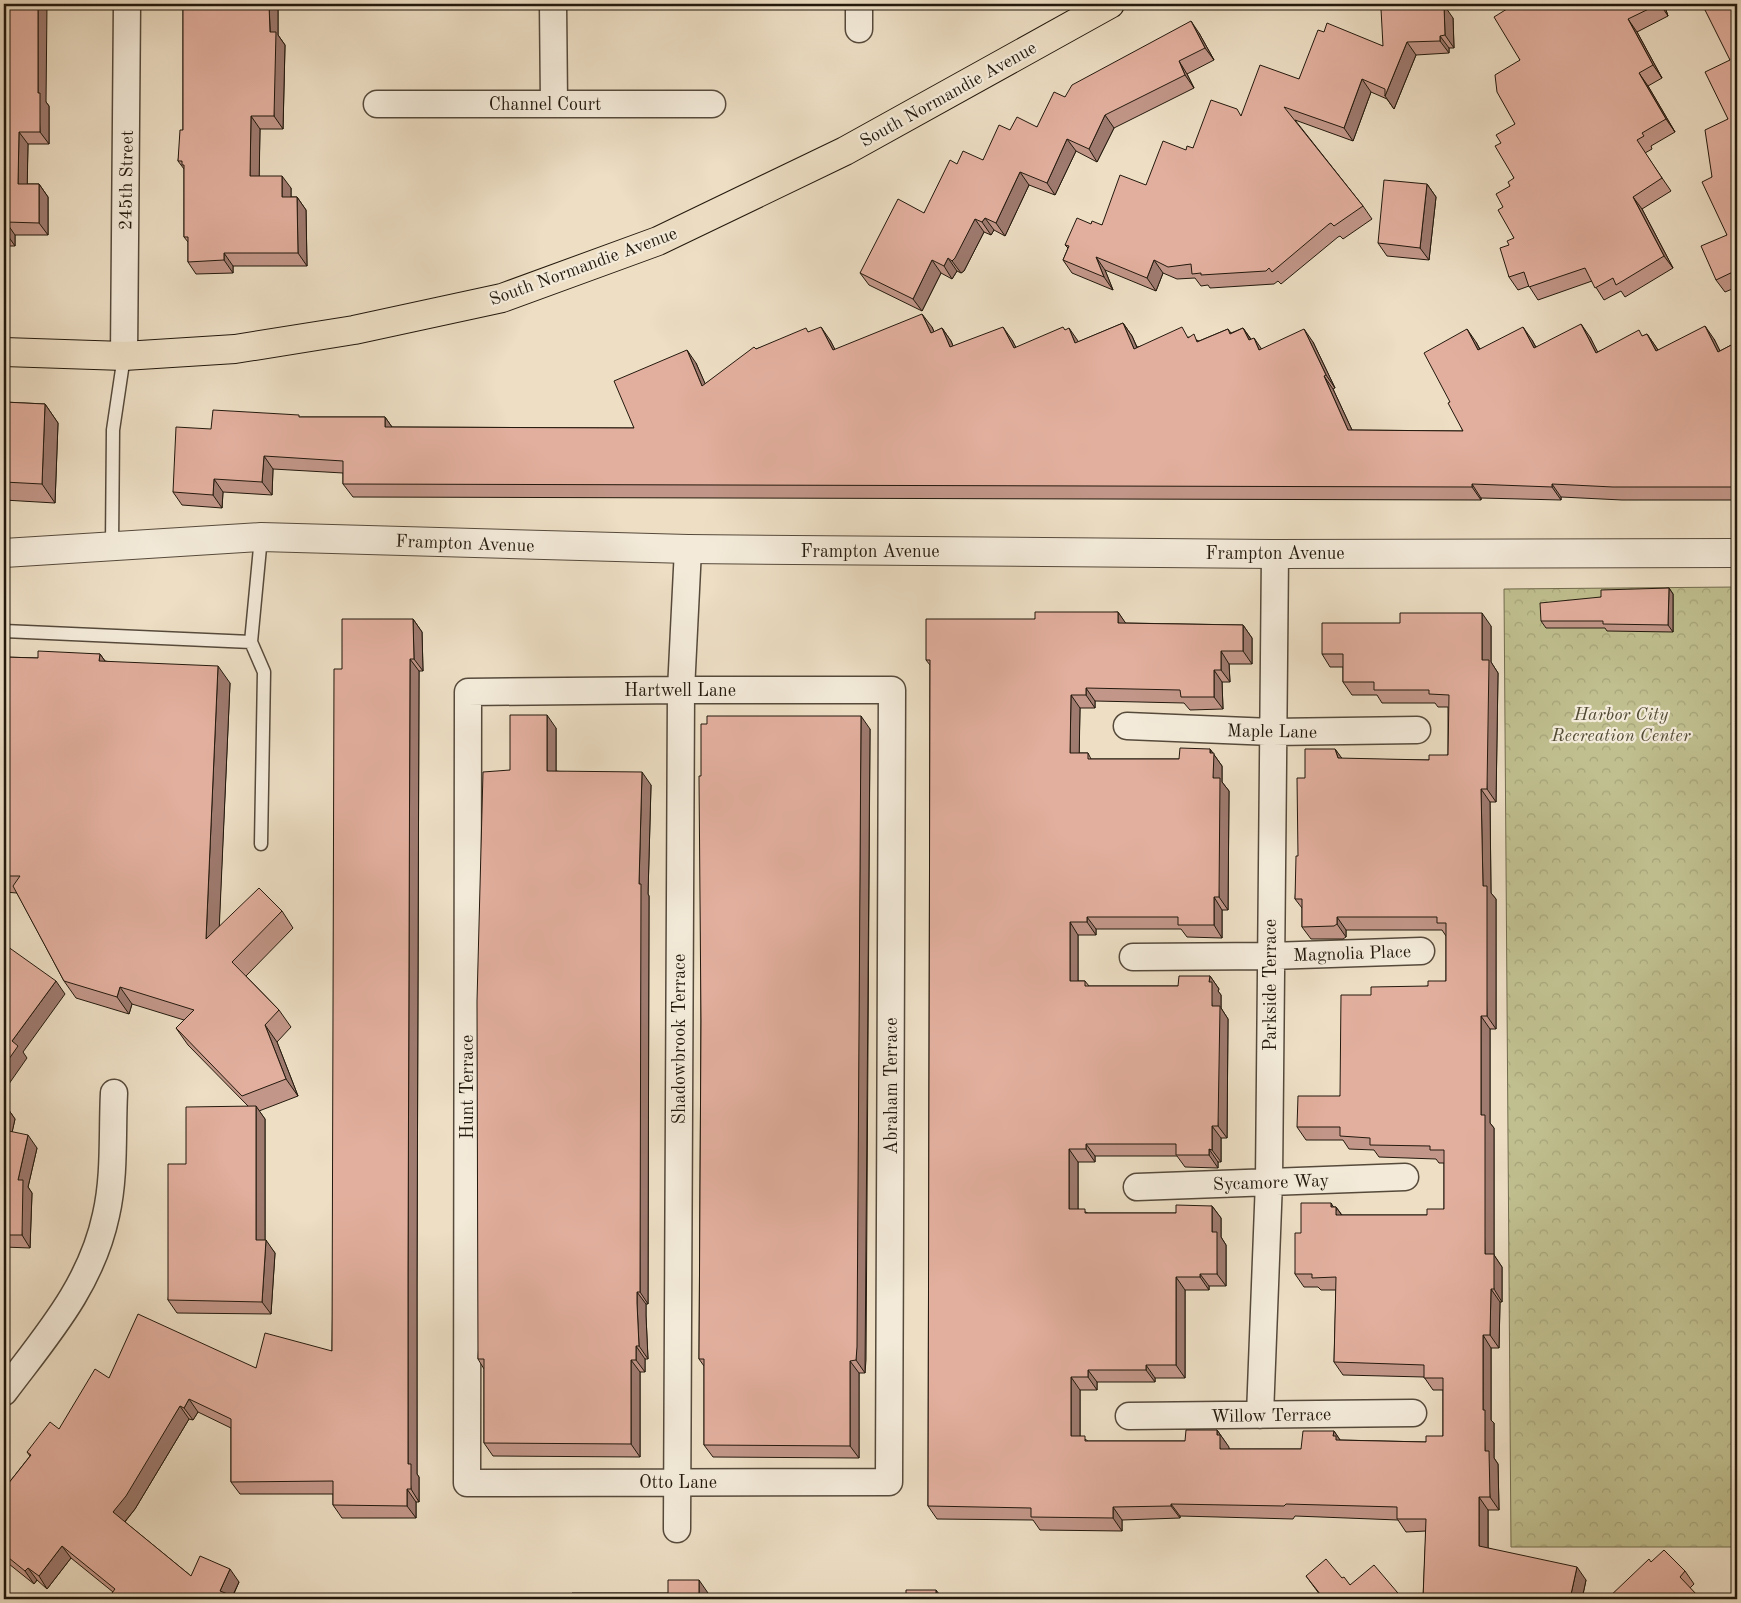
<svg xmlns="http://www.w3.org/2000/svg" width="1741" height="1603" font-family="'Old Standard TT',serif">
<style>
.park{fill:url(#park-crowns);stroke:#726c4e}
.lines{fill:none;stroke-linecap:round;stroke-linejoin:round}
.service-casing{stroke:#564a3b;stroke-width:15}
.minor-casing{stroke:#564a3b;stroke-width:29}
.tertiary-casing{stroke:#564a3b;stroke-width:30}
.primary-casing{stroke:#23190d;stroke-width:30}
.service{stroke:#f3ead9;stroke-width:12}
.minor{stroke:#f3ead9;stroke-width:26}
.tertiary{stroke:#f3ead9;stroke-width:28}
.primary{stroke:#eddec4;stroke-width:28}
.wall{fill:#c29688;stroke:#23190d}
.shaded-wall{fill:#9e7a6f;stroke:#23190d}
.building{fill:#e2af9e;stroke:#23190d}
.labels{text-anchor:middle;stroke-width:4.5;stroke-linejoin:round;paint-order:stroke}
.street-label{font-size:18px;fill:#23190d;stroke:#f3ead9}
.park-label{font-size:18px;font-style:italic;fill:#524b34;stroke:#f3ead9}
</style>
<defs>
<pattern id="park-crowns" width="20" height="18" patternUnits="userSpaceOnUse" patternTransform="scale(1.25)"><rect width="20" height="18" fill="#c0bf8f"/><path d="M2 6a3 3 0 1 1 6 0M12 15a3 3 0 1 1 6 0" fill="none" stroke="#a5a47a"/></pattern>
</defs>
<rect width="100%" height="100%" fill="#eddec4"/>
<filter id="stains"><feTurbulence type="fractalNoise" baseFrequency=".004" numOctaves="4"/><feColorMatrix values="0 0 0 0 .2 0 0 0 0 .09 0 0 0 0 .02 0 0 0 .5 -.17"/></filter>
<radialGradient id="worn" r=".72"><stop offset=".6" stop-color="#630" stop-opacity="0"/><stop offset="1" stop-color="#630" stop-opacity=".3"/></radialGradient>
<path class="park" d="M1737,587V1547H1511L1504,589Z"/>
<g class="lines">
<g class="service-casing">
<path id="service" d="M112,546L113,430L124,356
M4,631L251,642L261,537
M251,642L264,672L261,844"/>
</g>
<g class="minor-casing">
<path id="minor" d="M553,4L554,103
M859,4V29
M377,104H712
M124,356L127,4
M681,690H892L889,1482L467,1483L468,692Z
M1127,726L1272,732L1417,730
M1133,957L1270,956L1421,951
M1137,1187L1405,1177
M4,1392C46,1336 91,1286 106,1215C115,1176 112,1133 114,1093
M1260,1415L1269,1181L1275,554
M1129,1416L1413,1413
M677,1529L681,690L688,549"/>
</g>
<g class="tertiary-casing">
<path id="tertiary" d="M4,553L261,537L688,549L1275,554L1737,553"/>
</g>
<g class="primary-casing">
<path id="primary" d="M4,352L124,356L235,349L354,330L502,298L658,241L845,151L1110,4"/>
</g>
<use href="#service" class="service"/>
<use href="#minor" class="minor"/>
<use href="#tertiary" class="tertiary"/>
<use href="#primary" class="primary"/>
</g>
<path class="wall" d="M4,4L46,102L49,106V144H28L27,184H39L48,197V235H15V246H7L6,276H4Z
M183,4H278V35L285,45L283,129H260L259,176L291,188V197H297L306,210L307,266H233V273L196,274L188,262V242L184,237V169L178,161L183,130Z
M1422,4L1424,6L1453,18L1454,48H1449V53L1416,55L1394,109L1387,99L1371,92L1353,141L1295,120L1363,206L1372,219L1343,239L1340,236L1338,237L1281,284L1278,281L1274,284L1210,288L1208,285L1201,286L1195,278L1177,279L1163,273L1156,291L1105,270L1113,290L1072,273L1063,260L1068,248L1065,245L1091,224L1102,225L1186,150L1193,148L1241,115L1299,79L1324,32L1383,46Z
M1515,4H1664L1668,16L1637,32L1662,78L1648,86L1675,132L1651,146L1652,149L1645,153L1671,191L1642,209L1673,268L1625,297L1621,291L1604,300L1592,281L1538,300L1529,286L1518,290L1509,277V245L1514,238L1503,207L1510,186L1514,178L1501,143L1515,124L1520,60Z
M1737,4V287L1725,292L1716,280L1727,235L1712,177L1728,119L1730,60Z
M1199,33L1214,60L1187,74L1194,88L1114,128L1097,162L1076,151L1055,195L1029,185L1005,236L994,230L991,235L984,232L964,271L961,273L957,271L952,279L941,273L922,311L869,285L860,273L924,213L957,164L983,160L1010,130L1037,127L1065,97Z
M1427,184L1436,197L1429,260L1387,256L1378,243Z
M1123,323L1132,336L1137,347L1189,337L1199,341L1228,329L1231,333L1243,328L1251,339L1261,349L1313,342L1335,388L1333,389L1352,430L1463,431L1450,402L1476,342L1480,349L1532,340L1536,347L1590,337L1597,352L1643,336L1647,334L1658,350L1714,339L1720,351L1737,342V500H1622L1561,497V500L1481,498V500L353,497L343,484V473L273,469L272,495L223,492L222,508L182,505L173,492L211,429L301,417H385L392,427L634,428L696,363L705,384L756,349L809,332L830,340L835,350L932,327L934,332L942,328L951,341L953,346L1012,340L1016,348L1065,330L1078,342Z
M4,402L45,404L58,423L55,503L4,500Z
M1669,588L1673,594V632L1607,631L1605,628H1546L1541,621L1601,597Z
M1118,612L1125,623L1243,625L1252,638V664H1229L1230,682H1222L1223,709L1190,710L1184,703L1095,701V708H1080L1079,753H1088L1091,759H1179L1210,749L1222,766V782L1229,791L1228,910H1222V938L1187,937L1181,929H1096V935H1078V981H1085L1089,986H1178L1210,976L1219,989L1218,991L1221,995V1008L1228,1019L1227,1138H1221V1162H1218V1168L1185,1167L1177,1156H1095V1162H1078V1209L1088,1213H1176L1212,1206L1221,1218V1237L1226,1245V1286H1209V1290H1185V1378H1155V1382H1097V1390H1080V1436L1088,1441H1185L1217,1430L1226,1443L1229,1449H1301L1334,1431L1340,1440L1426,1442L1443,1436V1390H1433L1424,1377L1343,1375L1334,1362L1336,1290H1321L1318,1287H1304L1295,1274L1301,1233L1333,1207H1336L1342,1215H1427L1444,1209V1163H1439L1436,1159L1379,1157L1374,1150L1349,1149L1343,1140H1306L1297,1127L1340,1096L1371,995L1428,986L1446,981V936L1442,930H1346V937L1343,939H1311L1302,927V908L1295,899L1305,778L1335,749L1342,759L1429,760L1448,755V707H1438L1435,703H1382L1377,695H1352L1343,682V667H1330L1322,654L1491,626V662L1498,673L1496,802H1490L1491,893L1496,899V1029H1490V1123L1494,1128V1255L1502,1267V1302H1500L1499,1348H1491V1420L1494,1423V1458L1498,1464L1499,1510H1488V1548L1586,1580L1582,1599H1423L1426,1531L1406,1532L1398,1520L1295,1516L1293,1519L1180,1516V1518L1122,1520V1531L1040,1530L1033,1520L937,1519L928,1506L930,665L926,660L1035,619Z
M413,619L422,632L423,671H419L417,1285V1474L419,1477V1502H416V1518H342L333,1505V1494H240L231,1482V1428L198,1412L193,1420L189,1419L135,1509L125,1522L191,1576L239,1582L233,1596L239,1599H110L109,1597L113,1592L71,1558L47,1589L37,1580L34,1584L4,1560V1489L30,1456L27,1452L59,1429L109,1378L256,1368L332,1351L342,669Z
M100,654L105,661L230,683L219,926L282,911L293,928L246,976L279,1010L291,1027L277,1042L298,1096L259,1111L265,1119V1240L275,1253L271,1314L177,1313L168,1300L186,1164L248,1106L188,1045L176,1028L184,1020L132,1004L129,1014L76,998L64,981L17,893L4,892V657L38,658Z
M556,728V771L651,785L648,894L649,896L648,1304H646V1316L648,1359H645V1372H640V1457L493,1456L484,1443V1369L478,1359L510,770Z
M870,729L866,1360L865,1373H859V1458L713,1457L704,1445V1366L699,1359L701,1021V776Z
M4,1105L6,1106L15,1119L12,1132L37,1148L28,1187L32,1193L30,1248L4,1247Z
M1651,1562L1685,1571L1694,1584L1690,1588L1701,1599H1607Z
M1306,1576L1342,1578L1350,1585L1403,1599H1323Z"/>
<path class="shaded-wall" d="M38,4H47L46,102L49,106V144L40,132L38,93Z
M269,4H278V35L285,45L283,129L274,116Z
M1660,4H1664L1668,16Z
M1444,5L1453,18L1454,48L1445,35Z
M1628,19L1637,32L1662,78L1653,65Z
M1191,21L1199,33L1214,60L1205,48Z
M1440,36L1449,48V53L1440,41Z
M1407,42L1416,55L1394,109L1385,96Z
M1179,61L1187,74L1194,88L1185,75Z
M1639,73L1648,86L1675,132L1666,119Z
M1362,79L1371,92L1353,141L1344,128Z
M1105,115L1114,128L1097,162L1089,149Z
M251,116L260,129L259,188L250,176Z
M19,132L28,144L27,197L18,184Z
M1067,139L1076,151L1055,195L1047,183Z
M1020,172L1029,185L1005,236L996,223Z
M282,176L291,188V210L282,197Z
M39,184L48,197V235L39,223Z
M1427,184L1436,197L1429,260L1420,248Z
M297,197L306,210L307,266L298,253Z
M1633,197L1642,209L1673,268L1664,256Z
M985,218L994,230L991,235L982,222Z
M975,219L984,232L964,271L961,273L952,261Z
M6,222L15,235V246L6,233Z
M4,241L7,246L6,276L4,272Z
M224,253L233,266V273L224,260Z
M1096,257L1105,270L1113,290L1104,277Z
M948,258L957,271L952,279L944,266Z
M932,260L941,273L922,311L913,299Z
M1154,260L1163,273L1156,291L1147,278Z
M922,314L932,327L940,346L931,333Z
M1123,323L1132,336L1143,362L1134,349Z
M1581,324L1590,337L1605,366L1596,353Z
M1705,326L1714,339L1727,365L1718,352Z
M821,327L830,340L842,363L833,350Z
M1003,327L1012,340L1023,361L1014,348Z
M1523,327L1532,340L1543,362L1534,348Z
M942,328L951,341L959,360L950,347Z
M1069,328L1078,341L1085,356L1075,343Z
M1243,328L1252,341L1249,340Z
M1304,329L1313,342L1335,388L1326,375Z
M1467,329L1476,342L1487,363L1478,350Z
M1647,334L1656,347L1666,364L1656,351Z
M1254,338L1263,351L1259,350Z
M687,350L696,363L712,399L702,386Z
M1324,376L1333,389L1358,443L1348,430Z
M45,404L58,423L55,503L42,484Z
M385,417L394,430L385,427Z
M264,456L273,469L272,495L262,482Z
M214,479L223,492L222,508L213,495Z
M1472,484L1481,498V500L1472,487Z
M1552,484L1561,497V500L1552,487Z
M1669,588L1673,594V632L1668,625Z
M1118,612L1127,625L1118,623Z
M1482,613L1491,626V662L1498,673L1496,802L1487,789L1482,660Z
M413,619L422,632L423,671L414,659Z
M1243,625L1252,638V664L1243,651Z
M1221,651L1229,664L1230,682L1221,670Z
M100,654L112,671L99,661Z
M410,659L419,671L417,1285V1474L419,1477V1502L411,1489L408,1464V1272Z
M218,666L230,683L218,956L206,939Z
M1214,670L1222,682L1223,709L1214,697Z
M1086,688L1095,701V708L1086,695Z
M1071,695L1080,708L1079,766L1070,753Z
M547,715L556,728V784L547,771Z
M861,716L870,729L865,1373L856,1360Z
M1210,749L1222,766V782L1229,791L1228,910L1219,897L1213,778Z
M1335,749L1344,761L1338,758Z
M642,772L651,785L648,894L649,896L648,1304L640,1292L639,884Z
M1481,789L1490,802L1491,893L1496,899V1029L1487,1016L1483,886Z
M1214,897L1222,910V938L1214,925Z
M1087,917L1096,929V935L1087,922Z
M1337,917L1346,930V937L1337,924Z
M1070,922L1078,935V993L1070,981Z
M1210,976L1219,989L1218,991L1221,995V1008L1228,1019L1227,1138L1218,1126L1212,1006L1209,982Z
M56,981L65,994L23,1052L27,1058L4,1091V1066L12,1041Z
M120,987L132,1004L129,1014L117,997Z
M1481,1016L1490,1029V1123L1494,1128V1255L1502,1267V1302L1494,1289L1485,1254L1481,1115Z
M265,1025L277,1042L298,1096L286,1079Z
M6,1106L15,1119L10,1142L4,1134V1115Z
M256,1106L265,1119V1253L256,1240Z
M1212,1126L1221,1138V1162L1212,1150Z
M28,1135L37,1148L28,1187L32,1193L30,1248L22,1235L18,1180Z
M1086,1144L1095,1156V1162L1086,1149Z
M1069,1149L1078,1162V1222L1069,1209Z
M1209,1149L1218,1162V1168L1209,1155Z
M1331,1203L1336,1211V1207L1345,1220V1227L1331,1207Z
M1212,1206L1221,1218V1237L1226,1245V1286L1217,1274L1212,1232Z
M266,1240L275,1253L271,1314L262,1302Z
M1200,1274L1209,1286V1290L1200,1277Z
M1176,1277L1185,1290V1378L1176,1365Z
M1491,1289L1500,1302L1499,1348L1490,1335Z
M637,1292L646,1304V1316L648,1359L639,1346L637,1303Z
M1483,1335L1491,1348V1420L1494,1423V1458L1498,1464L1499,1510L1490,1497L1485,1451L1483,1410Z
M636,1346L645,1359V1372L636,1360Z
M631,1360L640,1372V1457L631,1444Z
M850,1361L859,1373V1458L850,1446Z
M1146,1365L1155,1378V1382L1146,1370Z
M1088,1370L1097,1382V1390L1088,1377Z
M1071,1377L1080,1390V1449L1071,1436Z
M189,1399L198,1412L193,1420L184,1408Z
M180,1406L189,1419L135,1509L122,1525L113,1512Z
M1217,1430L1229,1447V1462L1220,1449L1217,1435Z
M1334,1431L1342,1443L1345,1453L1333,1436Z
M407,1489L416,1502V1518L407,1506Z
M1479,1497L1488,1510V1559L1479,1546Z
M1171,1504L1180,1516V1518L1171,1506Z
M1113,1507L1122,1520V1531L1113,1518Z
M62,1546L71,1558L47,1589L39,1576Z
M1577,1567L1586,1580L1582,1599H1570Z
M28,1568L37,1580L34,1584L25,1571Z
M230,1569L239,1582L231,1599L220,1591Z
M699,1580L708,1593V1599H699Z
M936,1590L943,1599H936Z"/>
<path class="building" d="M4,4H38V93H40V132H19L18,184H39V223L6,222V233H4Z
M183,4H269L270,32H276L274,116H251L250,176H282V197H297L298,253H224V260L188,262V237H184V165H182V161H178L180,130H183Z
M1386,4H1421V6L1444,5L1445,35L1440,36V41L1407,42L1385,96V89L1362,79L1344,128L1284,107L1363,206L1334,226L1331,223L1329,224L1272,272L1269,268L1266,271L1201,275V273L1192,274L1191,264L1168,267L1154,260L1147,278L1096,257L1104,277L1063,260L1069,246L1065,245L1077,218L1091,224L1092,221L1102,225L1120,175L1146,185L1163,141L1186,150L1187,146L1193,148L1211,100L1237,109L1241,116L1260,65L1299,79L1318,30L1324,32L1327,23L1383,46L1381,9L1386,8Z
M1515,4H1659L1628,19L1653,65L1639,73L1666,119L1642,133L1644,136L1637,140L1662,178L1633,197L1664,256L1616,285L1613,278L1595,288L1585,268L1529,287L1524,272L1509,277L1500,248L1509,245L1507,241L1514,238L1498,210L1503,207L1496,194L1510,186L1508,182L1514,178L1495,146L1501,143L1496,135L1515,124L1497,92L1495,75L1520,60L1494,17Z
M1703,4H1737V270L1716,280L1701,246L1727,235L1702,182L1712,177L1705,130L1728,119L1705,72L1730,60L1703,6Z
M1191,21L1205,48L1179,61L1185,75L1105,115L1089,149L1067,139L1047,183L1020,172L996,223L985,218L982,222L975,219L955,258L952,261L948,258L944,266L932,260L913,299L860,273L898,199L924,213L950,160L957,164L963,151L983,160L999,125L1010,130L1017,117L1037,127L1054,92L1065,97L1072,85Z
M1384,180L1427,184L1420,248L1378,243Z
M922,314L931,333L942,328L950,347L1003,327L1014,348L1063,327L1065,330L1069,328L1075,343L1123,323L1134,349L1182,327L1188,338L1194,334L1197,342L1228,329L1230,334L1243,328L1249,340L1254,338L1259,350L1304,329L1326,375L1324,376L1348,430L1463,431L1448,403L1450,402L1424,353L1467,329L1478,350L1523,327L1534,348L1581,324L1596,353L1639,330L1642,336L1647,334L1656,351L1705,326L1718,352L1737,342V487H1613L1552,484V487L1472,484V487L343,484V461L264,456L262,482L214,479L213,495L173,492L176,427L211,429L213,410L299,415V417H385V427L634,428L614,381L687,350L702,386L754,347L756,349L806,328L808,332L821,327L833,350Z
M4,402L45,404L42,484L4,482Z
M1669,588L1668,625L1603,624V621H1541L1540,603L1601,597V590Z
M1035,612H1118V623L1243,625V651H1221V670H1214V697H1181L1180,690L1086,688V695H1071L1070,753H1088V759H1179L1180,748L1210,749V753H1214L1213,778H1220L1219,897H1214V925H1178V917H1087V922H1070V981H1085V986H1178L1179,976H1210L1209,982H1212V1006H1220L1218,1126H1212V1150L1209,1149V1155H1176V1144H1086V1149H1069V1209H1085V1213H1176V1205L1212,1206V1232H1217V1274H1200V1277H1176V1365H1146V1370H1088V1377H1071V1436H1085V1441H1185L1186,1430H1217V1435H1220V1449H1301L1303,1431H1334L1333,1436H1336V1440L1426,1442V1436H1443V1378H1424V1365L1334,1362L1336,1277L1312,1278V1274H1295V1233H1301V1203H1331V1207H1336V1215H1427V1209H1444V1150H1430V1146L1370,1145V1138L1340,1136V1127H1297L1298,1096H1340L1341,995H1371V987L1428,986V981H1446V923H1437V917H1337V924L1334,926L1302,927V899H1295L1296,856H1298L1297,778H1305V749H1335L1338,758L1429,760V755H1448L1449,695L1429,694V690H1374V682H1343V654H1322V623H1400V613H1482V660H1489L1487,789H1481L1483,886H1487V1016H1481V1115H1485V1254H1494V1289H1491L1490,1335H1483V1410H1485V1451H1489L1490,1497H1479V1546L1577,1567L1570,1599H1423L1426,1519H1397V1507L1286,1504L1284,1506L1171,1504V1506L1113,1507V1518L1031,1517V1508L928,1506L930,660H926V619H1035Z
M342,619H413L414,659H410L408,1272V1464H411V1489H407V1506L333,1505V1481L231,1482V1419L189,1399L184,1408L180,1406L126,1496L113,1512L191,1576L200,1556L230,1569L220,1591L238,1598L237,1599H111L109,1597L115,1589L62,1546L39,1576L28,1568L25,1571L4,1554V1489L31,1455L27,1452L50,1422L59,1429L95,1369L109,1378L138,1314L256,1368L265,1333L332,1351L334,669H342Z
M38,651L100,654L99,661L218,666L206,939L259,888L282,911L232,962L279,1010L265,1025L286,1079L242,1096L176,1028L194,1010L120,987L117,997L64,981L13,886L20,876H4V657L38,658Z
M510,715H547V771L642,772L639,884H641L640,1292H637V1303L639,1346H636V1360H631V1444L484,1443V1359H478L477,1001L483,772L510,770Z
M707,716H861L857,1347L856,1360L850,1361V1446L704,1445V1359H699L701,1021L699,776H701V724H707Z
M4,944L56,981L12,1041L18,1046L4,1066Z
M4,1105L6,1106L4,1115Z
M256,1106V1240H266L262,1302L168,1300V1164H186V1107Z
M4,1130L28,1135L18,1180H23L22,1235H4Z
M1664,1550L1685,1571L1680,1577L1698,1596L1695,1599H1607L1649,1559L1651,1562Z
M1326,1559L1342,1578L1344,1577L1350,1585L1374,1565L1403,1599H1324L1306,1576Z
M668,1580H699V1599H572V1593H668Z
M906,1590H936V1599H906Z"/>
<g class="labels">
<g class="street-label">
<text transform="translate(948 94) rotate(-29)" y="6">South Normandie Avenue</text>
<text x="545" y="110">Channel Court</text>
<text transform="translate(126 180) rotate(-89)" y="6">245th Street</text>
<text transform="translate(583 266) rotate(-20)" y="6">South Normandie Avenue</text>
<text transform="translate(465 543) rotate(2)" y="6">Frampton Avenue</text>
<text x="870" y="557">Frampton Avenue</text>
<text x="1275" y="559">Frampton Avenue</text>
<text x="680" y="696">Hartwell Lane</text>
<text transform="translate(1272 731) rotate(1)" y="6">Maple Lane</text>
<text transform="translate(1352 953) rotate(-2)" y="6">Magnolia Place</text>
<text transform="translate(1270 985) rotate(-90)" y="6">Parkside Terrace</text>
<text transform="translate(679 1039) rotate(-90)" y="6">Shadowbrook Terrace</text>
<text transform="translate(891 1086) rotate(-90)" y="6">Abraham Terrace</text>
<text transform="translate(467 1087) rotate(-90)" y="6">Hunt Terrace</text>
<text transform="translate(1271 1182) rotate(-2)" y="6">Sycamore Way</text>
<text transform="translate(1271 1415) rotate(-1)" y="6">Willow Terrace</text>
<text x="678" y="1488">Otto Lane</text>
</g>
<g class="park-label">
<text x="1621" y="720">Harbor City<tspan x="1621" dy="21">Recreation Center</tspan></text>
</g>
</g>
<rect width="1741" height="1603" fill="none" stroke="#eddec4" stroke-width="20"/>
<rect x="5" y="5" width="1731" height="1593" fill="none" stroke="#23190d" stroke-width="2.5"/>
<rect x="10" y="10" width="1721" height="1583" fill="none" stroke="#23190d"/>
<rect width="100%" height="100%" filter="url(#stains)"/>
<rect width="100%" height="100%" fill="url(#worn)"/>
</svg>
